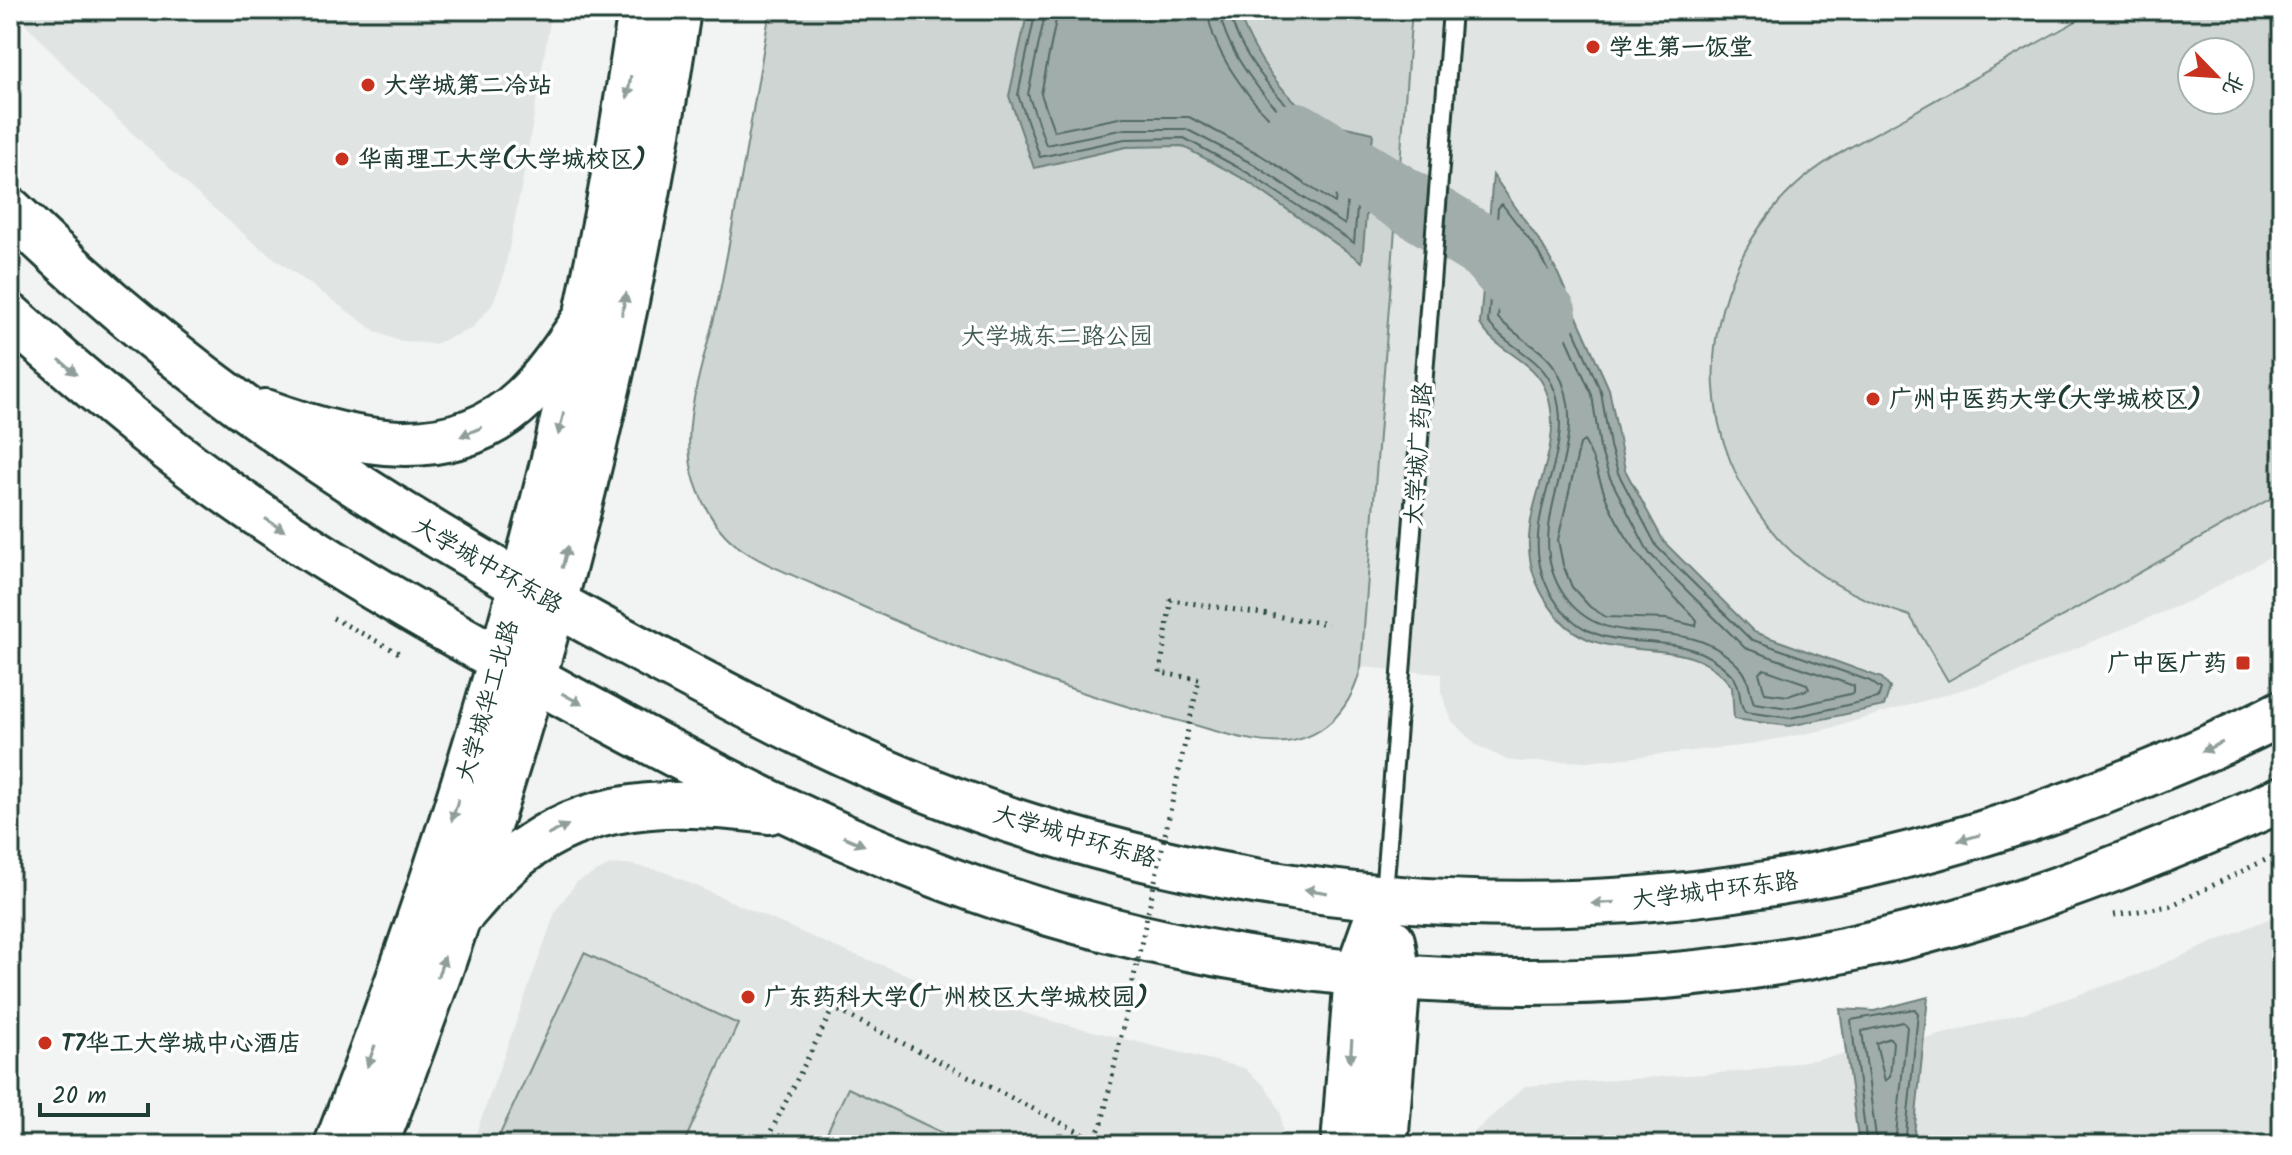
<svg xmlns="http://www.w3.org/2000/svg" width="2292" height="1155" font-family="Kalam,'LXGW WenKai TC',sans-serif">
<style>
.built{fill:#e0e4e3;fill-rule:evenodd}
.green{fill:#ced5d3;stroke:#768984;stroke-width:2;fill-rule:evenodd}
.water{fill:#a1adaa;stroke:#6d807b;stroke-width:2}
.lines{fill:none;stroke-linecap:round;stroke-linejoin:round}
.shore{stroke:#536a63;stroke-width:2}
.river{stroke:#a1adaa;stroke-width:64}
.lane-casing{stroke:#1f3d34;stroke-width:22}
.secondary-casing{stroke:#1f3d34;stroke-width:50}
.primary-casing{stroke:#1f3d34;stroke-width:50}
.path{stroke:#1f3d34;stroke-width:5;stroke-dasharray:2 6;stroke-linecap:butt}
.lane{stroke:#fff;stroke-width:16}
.secondary{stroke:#fff;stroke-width:44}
.primary{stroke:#fff;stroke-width:44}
.path-bridge{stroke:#1f3d34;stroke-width:5;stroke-dasharray:2 6;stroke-linecap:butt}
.oneway{fill:#8f9e9a}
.poi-dot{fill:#c8321e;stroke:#fff;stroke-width:3}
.labels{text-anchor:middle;stroke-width:7;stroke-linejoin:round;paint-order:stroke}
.poi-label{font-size:24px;font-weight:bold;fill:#1f3d34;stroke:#fff;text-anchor:start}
.park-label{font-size:24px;fill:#425b54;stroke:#fff}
.street-label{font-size:24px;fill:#1f3d34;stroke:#fff}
</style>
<rect width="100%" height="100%" fill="#f2f3f3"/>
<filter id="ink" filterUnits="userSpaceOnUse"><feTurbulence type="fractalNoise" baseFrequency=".0125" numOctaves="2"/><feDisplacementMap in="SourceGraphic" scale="16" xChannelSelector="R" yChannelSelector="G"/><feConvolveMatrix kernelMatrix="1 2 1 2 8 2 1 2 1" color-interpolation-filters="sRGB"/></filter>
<g filter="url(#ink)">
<path class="built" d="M13,10H552L523,178L503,278L492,305L471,329L434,344L396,340L375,331L259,247L195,192L91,94Z
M1412,10H2282V550L2194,599L2012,675L1824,730L1740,746L1596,761L1524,762L1507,760L1476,745L1452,721L1441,691V674L1361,667ZM2192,52H2240V100H2192Z
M628,864L662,871L842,950L940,987L1051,1021L1244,1068L1266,1087L1274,1100L1281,1114L1283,1145H472L556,910L577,882L610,865Z
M2282,913V1145H1460L1525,1086L1749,1071L1913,1042L2027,1012L2140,974Z"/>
<path class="green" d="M770,10H1412L1361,667C1352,705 1328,737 1286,742C1255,745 1217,731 1187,723C1062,691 944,644 826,590C797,576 762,565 736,545C716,529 703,506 695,482C676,424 708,354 719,296C738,201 754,106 770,10Z
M2096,10H2282V492L1948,681L1910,616C1825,589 1764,545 1730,460C1691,363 1724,247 1802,180C1834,153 1875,134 1911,114C1972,79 2034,45 2096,10ZM2192,52H2240V100H2192Z
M584,953L738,1024L683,1145H495Z
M848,1088L968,1145H821Z"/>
<path class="water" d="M1028,10H1237C1252,49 1276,91 1313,115C1328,125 1355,128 1373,133L1362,262L1244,179L1182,146L1126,147L1034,168L1009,96Z
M1493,175L1543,246L1558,274L1609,389L1625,470L1664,542L1754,632L1882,678L1890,688L1884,706L1790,726L1734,719L1732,687C1686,624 1605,674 1557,616C1487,531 1573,468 1547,393C1535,358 1497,353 1480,324Z
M1928,997L1913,1145H1859L1840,1009L1874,1011Z"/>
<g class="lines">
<path class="shore" d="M1036,10L1018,95L1040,157L1125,139L1184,138L1248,173L1354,243L1363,140C1347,132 1325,132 1309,122C1278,103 1234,47 1230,10
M1046,10L1028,94L1046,145L1125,129H1186L1253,164L1345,225L1353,147C1338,140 1319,140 1305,131C1272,113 1222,48 1220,10
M1058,10L1041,94L1054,131L1124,117H1189L1259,154L1335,203L1340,156C1327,150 1311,149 1298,141C1262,120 1210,53 1208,10
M1502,204L1537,250L1551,277L1601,392L1610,446L1618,473L1657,547L1750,639L1870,681L1881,689L1878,698L1790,718L1745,712C1737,701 1743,686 1731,674C1674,615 1601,671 1554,599C1507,526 1579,461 1555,391C1542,355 1508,349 1488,322L1498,208Z
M1510,232L1535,267L1592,395L1600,448L1609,476L1649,553L1745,648L1854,686V693L1789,708L1754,703C1749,693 1751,681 1742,670C1685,604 1609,661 1564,595C1515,524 1599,444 1557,371C1543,347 1517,338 1498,318L1505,236Z
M1519,266L1549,327L1553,336L1550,340L1511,313L1514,269Z
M1584,441C1595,457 1600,486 1609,505C1631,552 1661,584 1697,620L1696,626L1666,619L1606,617L1590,607L1572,587L1563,565L1558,540L1580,444Z
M1764,669L1807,684L1809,689L1788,696L1765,693L1759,673Z
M1890,1038L1893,1042L1890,1077L1885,1081L1876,1043Z
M1867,1145L1851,1020L1914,1009L1918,1013L1905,1145
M1877,1145L1862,1031L1903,1022L1907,1027L1895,1145"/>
<path class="river" d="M1296,134L1486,249L1545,315"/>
<g class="lane-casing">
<path id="lane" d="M1384,894L1452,10"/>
</g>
<g class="secondary-casing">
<path id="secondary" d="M337,1145C479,780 585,398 641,10
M375,1145C518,780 620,397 678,10
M1344,1145L1357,974L1384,899
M1385,1145L1398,976L1392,941"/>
</g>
<g class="primary-casing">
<path id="primary" d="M10,210C192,387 378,508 600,628C739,703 880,780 1032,827C1398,942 1766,928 2122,784C2176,762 2230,740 2282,713
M10,316C94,390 179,462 273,524C370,589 471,644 573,700C711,775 852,849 1001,898C1293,995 1623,1010 1921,932C2045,899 2164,851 2282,799
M265,412C350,443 451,468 524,398C547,376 566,347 584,321
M458,918C481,892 503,864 532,845C602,797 689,801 769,811"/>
</g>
<path class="path" d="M333,618L399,653
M1199,679L1160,673L1171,600L1328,624
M2114,915L2170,906L2282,852
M764,1145L833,1008L1105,1145"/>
<use href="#lane" class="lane"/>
<use href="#secondary" class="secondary"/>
<use href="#primary" class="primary"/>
<path class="path-bridge" d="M1092,1145L1102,1123L1199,679"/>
</g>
<defs><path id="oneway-solid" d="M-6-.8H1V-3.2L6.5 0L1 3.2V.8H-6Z" transform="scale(2)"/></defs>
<g class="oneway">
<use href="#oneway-solid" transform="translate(629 87) rotate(99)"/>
<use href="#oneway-solid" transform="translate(624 304) rotate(-79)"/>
<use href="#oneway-solid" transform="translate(68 367) rotate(41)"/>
<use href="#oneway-solid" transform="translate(561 424) rotate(104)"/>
<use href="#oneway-solid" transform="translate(471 432) rotate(157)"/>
<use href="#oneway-solid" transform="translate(275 525) rotate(33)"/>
<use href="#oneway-solid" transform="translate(565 557) rotate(-76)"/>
<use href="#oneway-solid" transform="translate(572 699) rotate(29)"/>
<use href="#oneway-solid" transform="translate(2212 747) rotate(156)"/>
<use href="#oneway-solid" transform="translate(455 810) rotate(107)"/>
<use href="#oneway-solid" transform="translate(558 830) rotate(-26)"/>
<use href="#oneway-solid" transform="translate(1969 838) rotate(164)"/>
<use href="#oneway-solid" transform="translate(854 841) rotate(23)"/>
<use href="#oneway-solid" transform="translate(1316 891) rotate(-171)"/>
<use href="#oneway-solid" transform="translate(1603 903) rotate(177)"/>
<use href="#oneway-solid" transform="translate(441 967) rotate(-71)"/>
<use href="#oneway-solid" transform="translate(1351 1051) rotate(94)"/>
<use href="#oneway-solid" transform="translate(371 1056) rotate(110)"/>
</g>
</g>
<g class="poi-dot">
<circle cx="1593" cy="47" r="8"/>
<circle cx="368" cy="85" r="8"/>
<circle cx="342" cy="159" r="8"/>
<circle cx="1873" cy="399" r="8"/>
<rect x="2235" y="655" width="16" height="16" rx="4"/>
<circle cx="748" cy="997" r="8"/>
<circle cx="45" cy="1043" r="8"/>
</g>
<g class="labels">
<g class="poi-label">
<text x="1609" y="55">学生第一饭堂</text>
<text x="384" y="93">大学城第二冷站</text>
<text x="358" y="167">华南理工大学(大学城校区)</text>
<text x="1889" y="407">广州中医药大学(大学城校区)</text>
<text x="2227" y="671" text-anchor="end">广中医广药</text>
<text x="764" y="1005">广东药科大学(广州校区大学城校园)</text>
<text x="61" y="1051">T7华工大学城中心酒店</text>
</g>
<g class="park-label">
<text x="1057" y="344">大学城东二路公园</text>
</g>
<g class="street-label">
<text transform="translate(1418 454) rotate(-86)" y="8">大学城广药路</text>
<text transform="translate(488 565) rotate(30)" y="8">大学城中环东路</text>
<text transform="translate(487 701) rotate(-74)" y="8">大学城华工北路</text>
<text transform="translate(1075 836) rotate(16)" y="8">大学城中环东路</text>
<text transform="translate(1715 890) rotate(-7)" y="8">大学城中环东路</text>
</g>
</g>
<rect width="2292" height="1155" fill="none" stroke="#fff" stroke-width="40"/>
<rect x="20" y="20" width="2252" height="1115" fill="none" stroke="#1f3d34" stroke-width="3" filter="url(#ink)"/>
<g transform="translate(2216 76) rotate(115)"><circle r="38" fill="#ffffff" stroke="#a5b1ae" stroke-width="2"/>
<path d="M0-6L14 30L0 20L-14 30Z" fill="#c8321e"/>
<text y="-12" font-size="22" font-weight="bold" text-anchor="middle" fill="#1f3d34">北</text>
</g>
<path d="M40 1103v12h108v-12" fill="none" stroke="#1f3d34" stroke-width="4"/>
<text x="52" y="1103" font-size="24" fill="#1f3d34" stroke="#ffffff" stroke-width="6" paint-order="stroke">20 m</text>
</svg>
